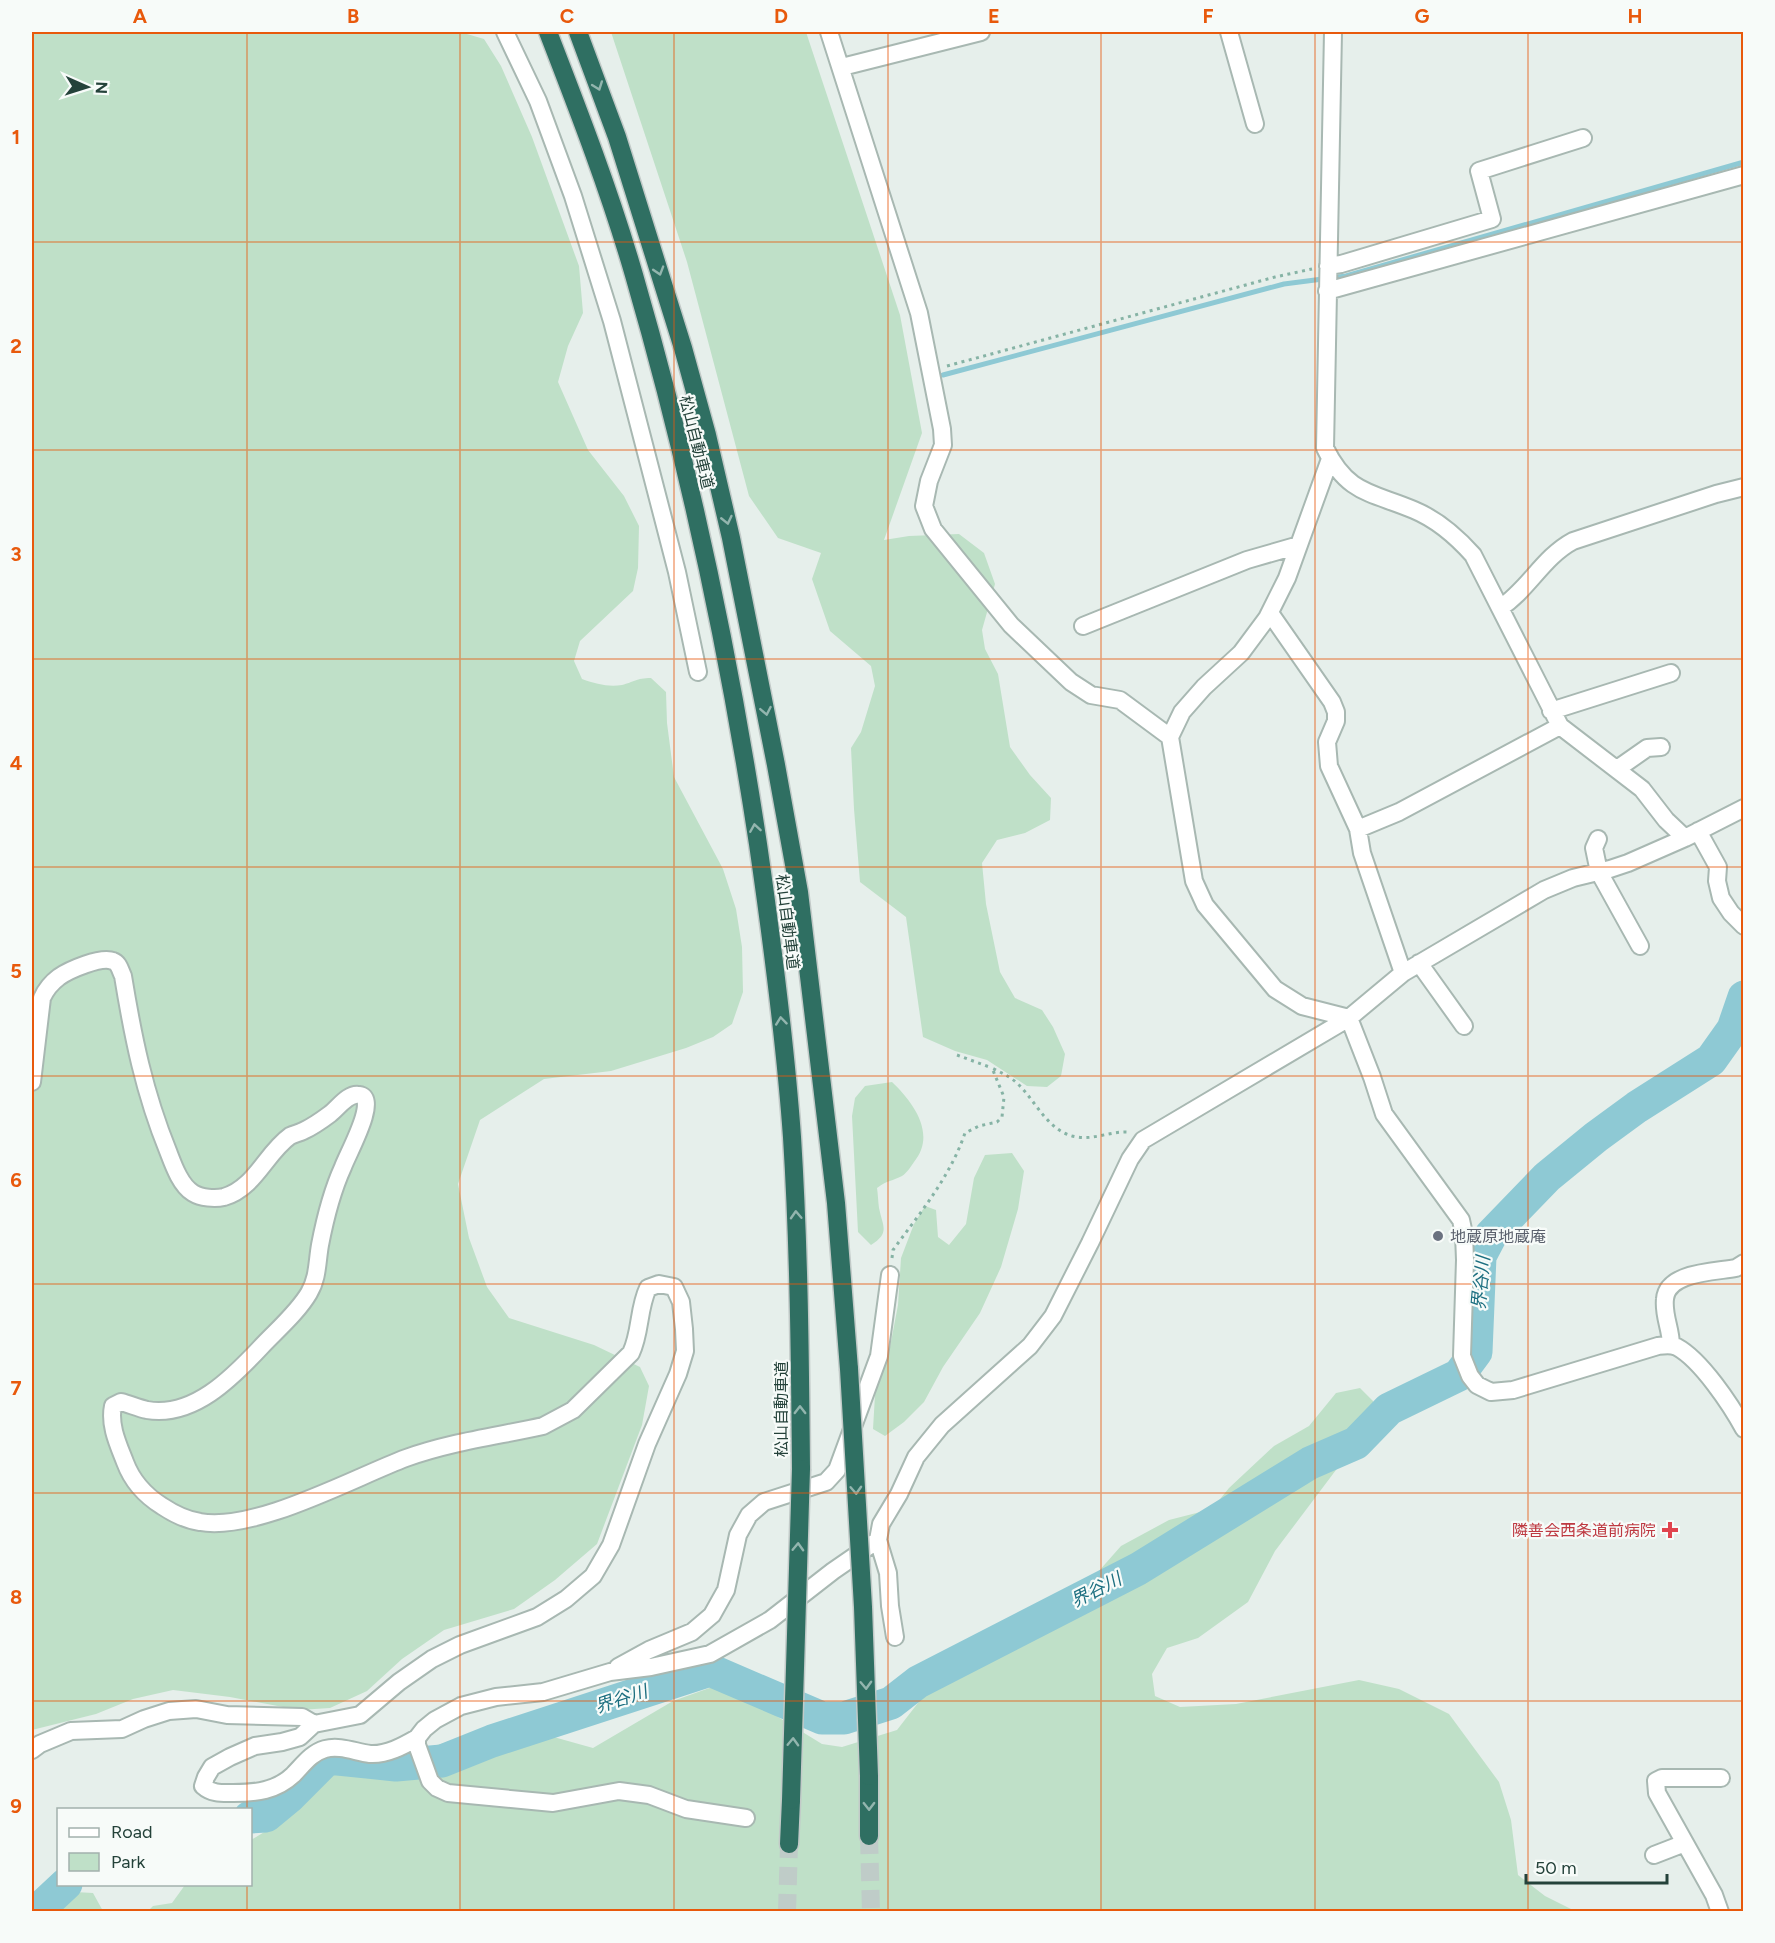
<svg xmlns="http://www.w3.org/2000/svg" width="1775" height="1943" font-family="Figtree,'Noto Sans JP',sans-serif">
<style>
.green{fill:#bfe0c8}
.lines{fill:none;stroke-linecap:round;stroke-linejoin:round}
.stream{stroke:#8ec9d4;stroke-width:5}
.river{stroke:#8ec9d4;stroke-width:33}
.highway-tunnel{stroke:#bfccc8;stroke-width:18;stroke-dasharray:18 9;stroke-linecap:butt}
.street-casing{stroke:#a8b8b2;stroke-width:20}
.highway-casing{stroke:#c2cac8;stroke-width:21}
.path{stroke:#86b3a5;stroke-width:3;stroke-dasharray:3 4.5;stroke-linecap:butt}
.street{stroke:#fff;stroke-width:16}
.highway{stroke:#2f6f62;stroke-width:18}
.highway-bridge-casing{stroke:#c2cac8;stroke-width:21;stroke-linecap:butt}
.highway-bridge{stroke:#2f6f62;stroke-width:18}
.oneway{stroke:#93b5ae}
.grid{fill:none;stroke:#e8590c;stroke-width:1.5;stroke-opacity:0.55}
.worship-dot{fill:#6b7280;stroke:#f7fbf9;stroke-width:2}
.health-dot{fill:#e0444e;stroke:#f7fbf9;stroke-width:2}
.labels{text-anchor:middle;stroke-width:4.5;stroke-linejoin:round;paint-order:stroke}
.street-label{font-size:16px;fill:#24423a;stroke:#f7fbf9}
.worship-label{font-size:16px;fill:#5b616d;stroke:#f7fbf9;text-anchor:start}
.health-label{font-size:16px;fill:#be3a42;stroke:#f7fbf9;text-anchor:end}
.water-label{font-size:18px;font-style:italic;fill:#1c6f80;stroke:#f7fbf9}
.neatline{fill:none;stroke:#e8590c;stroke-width:2}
.grid-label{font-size:20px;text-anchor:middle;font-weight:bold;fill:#e8590c}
</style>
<rect width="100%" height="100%" fill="#e6efeb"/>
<path class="green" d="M32,32H460L484,39L501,66L532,137L579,266L583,313L568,346L558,382L588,450L624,496L639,526L638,568L633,591L580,641L574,661L582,679C596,684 608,687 622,685C634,682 636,678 651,678L666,692L667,723L674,777L723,869L736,909L742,947L743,992L732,1024L713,1037L686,1048L611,1071L544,1079L480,1120L458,1184L469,1238L487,1287L509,1318L594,1345L640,1367L649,1386L642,1425L597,1544L555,1580L514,1609L444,1630L402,1659L367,1691L330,1708L299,1710L230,1697L173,1690L133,1699L96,1714L32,1730Z
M611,32H806L900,315L922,433L884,540L909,536L959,534L984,553L995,584L982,630L985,649L998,674L1010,747L1030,775L1051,798L1050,820L1025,833L997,840L982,863L986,904L1000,972L1015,998L1042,1010L1053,1027L1065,1054L1061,1076L1047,1087L1027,1086L987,1060L955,1051L923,1037L906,917L860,882L854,809L851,748L861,732L875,686L871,666L830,631L812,579L821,553L778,538L749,496L687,262Z
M892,1082C913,1102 937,1134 914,1162C911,1166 907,1173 902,1176C893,1181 887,1180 877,1188C878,1194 878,1201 879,1208C883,1227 890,1233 871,1245L858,1232L852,1116L855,1098L865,1086Z
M1012,1153L1024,1171L1018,1209L1001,1267L980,1313L943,1367L924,1402L904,1422L885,1436L873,1429L875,1395L881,1370L890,1347L898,1305L901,1258L914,1224L925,1206L936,1210L938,1237L949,1245L966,1224L974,1178L985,1155Z
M1360,1388L1373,1401V1416L1342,1462L1275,1551L1248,1602L1198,1638L1167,1648L1152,1674L1155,1696L1180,1707L1236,1704L1359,1680L1399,1689L1449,1714L1499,1782L1511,1820L1518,1875L1545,1896L1575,1911L147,1912L153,1906L172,1903L185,1885L250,1884L251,1840L281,1822L306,1793L330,1773L456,1740L507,1724L593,1748L673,1701L715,1686L765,1709L822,1744L842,1747L897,1730L928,1690L1080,1610L1098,1572L1121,1546L1169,1520L1212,1509L1229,1488L1274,1446L1309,1426L1336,1393Z
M75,1892L93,1893L103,1911H51Z"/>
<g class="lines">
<path class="stream" d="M943,375L1284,284L1346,276L1744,162"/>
<path class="river" d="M250,1817L266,1816L289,1797L328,1758L396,1765L442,1761L492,1741L710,1670L822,1718H844L891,1703L918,1682L1138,1569L1310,1463L1356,1443L1389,1409L1459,1375L1476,1352L1480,1256L1491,1235L1547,1177L1596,1137L1637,1107L1711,1060L1733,1029L1744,997
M36,1912L66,1884"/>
<path class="highway-tunnel" d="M869,1836L871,1912
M787,1912L789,1844"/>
<g class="street-casing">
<path id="street" d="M505,32L538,101L573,196L612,321L677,572L698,672
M829,32L919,313L942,429L943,445L929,481L924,506L933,529L1011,625L1071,682L1091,695L1120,700L1170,737
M1229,32L1255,124
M1333,32L1325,448C1348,495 1372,492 1414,510C1438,520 1456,536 1473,555L1560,726L1642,789L1666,820L1685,838
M842,67L981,32
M1328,266L1341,264L1492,219L1479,171L1583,138
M1327,291L1744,175
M1330,459L1287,578L1267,618L1241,653L1204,687L1182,712L1170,737L1194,881L1205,905L1275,989L1302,1006L1349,1018L1372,1077L1384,1114L1461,1220L1464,1234L1465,1260L1462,1356L1470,1376L1477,1385L1491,1392L1513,1390L1658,1346C1665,1345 1671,1344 1677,1347C1701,1360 1731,1405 1744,1429
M1500,608C1528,590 1543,557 1573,541L1716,494L1744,487
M1270,613L1332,702L1336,712V721L1327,742L1329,766L1358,829L1362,853L1403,973
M1083,626L1247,560L1299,545
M1551,711L1671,673
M1617,769L1647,748L1661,747
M1358,829L1399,812L1560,726
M1698,831L1718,867L1717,881L1721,898L1731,913L1744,926
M1598,839L1594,848L1599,872L1640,946
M1419,963L1464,1026
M32,1082L42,998C46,989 51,983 59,977C69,970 101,956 113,961C119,963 120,970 123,976C133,1037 144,1092 168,1151C173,1164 180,1185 193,1193C201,1198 215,1199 224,1197C255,1188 266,1153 290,1136C294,1134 299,1133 303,1131C312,1127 322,1120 330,1114C338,1108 348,1093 359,1095C380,1097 347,1155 343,1167C332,1191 325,1219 320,1245C317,1262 318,1278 309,1293C298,1312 276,1331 261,1347C232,1378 193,1418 147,1410C138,1408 129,1404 121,1402L113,1406C109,1425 118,1444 125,1462C132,1481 146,1496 162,1506C174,1514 186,1520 200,1522C255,1532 353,1478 406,1458C450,1442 498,1436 543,1426L573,1410L631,1353C641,1332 638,1309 648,1288L659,1284L674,1287L681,1302L684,1329L685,1351L678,1374L647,1444L611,1545L593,1576L566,1599L537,1617L460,1645L432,1659L399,1682L360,1715L314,1724L300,1737L282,1742L255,1746L230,1757L212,1767L206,1777L203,1786C212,1794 222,1793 233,1793C256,1793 276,1791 293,1775C303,1765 311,1753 325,1749C340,1745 355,1752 370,1754C387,1755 403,1746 417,1738
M1671,1345C1671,1329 1663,1315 1665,1299C1667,1272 1714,1272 1736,1268L1744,1263
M878,1540L888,1573L890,1606L895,1637
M618,1667L649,1650L692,1632L712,1615L726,1590L738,1535L749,1515L764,1502L826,1482L837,1470L879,1356L890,1275
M32,1750L40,1744L71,1731L122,1729L144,1719L169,1711L196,1709L227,1715L302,1717L314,1724
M746,1818L686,1809L649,1795L619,1791L553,1803L448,1793L437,1788L430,1781L417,1745V1738L424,1729L435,1720L461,1706L496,1697L543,1692L610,1672L651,1667L710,1654L770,1620L833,1571L878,1540L881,1524L899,1494L916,1457L942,1425L1030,1346L1053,1316L1090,1243L1130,1159L1143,1140L1349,1018L1403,973L1544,890L1573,878L1610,869L1628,863L1685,838L1744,808
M1654,1855L1685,1843
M1720,1912L1714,1895L1657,1793L1656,1781L1662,1778H1721"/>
</g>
<g class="highway-casing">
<path id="highway" d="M548,32C579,112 610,192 634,275C688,461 729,652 758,844C772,941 785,1039 792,1137C799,1248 800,1358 801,1469
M578,32L617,137L683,348L707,435L731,538L776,765L799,892L836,1203L849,1369
M869,1776V1836
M789,1844L791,1800"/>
</g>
<path class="path" d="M947,366L1275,277L1312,269
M957,1055L992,1068
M892,1258L893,1250C920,1213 950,1177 965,1133L979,1126L997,1122L1002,1117L1004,1097L992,1068C1002,1073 1011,1077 1019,1085C1037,1103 1049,1133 1077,1137C1094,1140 1111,1131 1128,1132"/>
<use href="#street" class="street"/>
<use href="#highway" class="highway"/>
<g class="highway-bridge-casing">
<path id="highway-bridge" d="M849,1369L863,1607L869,1776
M791,1800L801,1469"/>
</g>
<use href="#highway-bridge" class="highway-bridge"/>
</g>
<defs><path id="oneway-chevron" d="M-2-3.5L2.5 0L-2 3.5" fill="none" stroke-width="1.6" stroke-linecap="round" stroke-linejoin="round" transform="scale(1.5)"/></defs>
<g class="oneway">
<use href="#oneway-chevron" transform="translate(598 86) rotate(70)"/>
<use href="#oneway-chevron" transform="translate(659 271) rotate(73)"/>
<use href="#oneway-chevron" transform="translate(727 520) rotate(77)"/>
<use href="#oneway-chevron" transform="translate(766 711) rotate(79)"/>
<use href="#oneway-chevron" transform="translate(755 828) rotate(-99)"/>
<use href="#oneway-chevron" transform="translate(781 1021) rotate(-96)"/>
<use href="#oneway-chevron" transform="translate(796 1215) rotate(-93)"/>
<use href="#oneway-chevron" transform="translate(800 1410) rotate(-90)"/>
<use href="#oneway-chevron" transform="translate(856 1490) rotate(87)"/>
<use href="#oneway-chevron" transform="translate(798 1547) rotate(-88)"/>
<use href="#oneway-chevron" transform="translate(866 1685) rotate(88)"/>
<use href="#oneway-chevron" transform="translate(793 1742) rotate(-88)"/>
<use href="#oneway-chevron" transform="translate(869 1806) rotate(89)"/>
</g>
<path class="grid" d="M247,32V1810M460,32V1912M674,32V1912M888,32V1912M1101,32V1912M1315,32V1912M1528,32V1912M32,242H1744M32,450H1744M32,659H1744M32,867H1744M32,1076H1744M32,1284H1744M32,1493H1744M32,1701H1744M247,1884V1912"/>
<circle class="worship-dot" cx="1438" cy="1236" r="6"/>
<path class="health-dot" d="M1667 1521h6v6h6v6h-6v6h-6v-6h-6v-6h6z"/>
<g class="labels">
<g class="street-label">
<text transform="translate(697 442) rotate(76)" y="6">松山自動車道</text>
<text transform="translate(788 922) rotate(83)" y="6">松山自動車道</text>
<text transform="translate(781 1409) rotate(-90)" y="6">松山自動車道</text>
</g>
<g class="worship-label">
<text x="1450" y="1242">地蔵原地蔵庵</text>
</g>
<g class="health-label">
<text x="1656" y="1536">隣善会西条道前病院</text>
</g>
<g class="water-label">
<text transform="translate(1481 1283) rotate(-85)" y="6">界谷川</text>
<text transform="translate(1096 1590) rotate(-27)" y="6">界谷川</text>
<text transform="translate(621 1699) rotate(-18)" y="6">界谷川</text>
</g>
</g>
<rect width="1775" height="1943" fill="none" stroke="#f7fbf9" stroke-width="66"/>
<rect x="57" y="1808" width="195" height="78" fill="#f7fbf9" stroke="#a3b1ad" stroke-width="1.5"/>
<rect x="69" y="1828" width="30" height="9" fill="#ffffff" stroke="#a3b1ad" stroke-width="1.5"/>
<text x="111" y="1838" font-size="18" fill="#24423a">Road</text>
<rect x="69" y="1853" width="30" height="18" fill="#bfe0c8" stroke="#a3b1ad" stroke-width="1.5"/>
<text x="111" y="1868" font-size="18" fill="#24423a">Park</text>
<g transform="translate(87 87) rotate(93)" stroke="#f7fbf9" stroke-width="4.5" paint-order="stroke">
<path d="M0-4.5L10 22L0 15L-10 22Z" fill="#24423a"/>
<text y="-9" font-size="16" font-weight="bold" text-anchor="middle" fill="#24423a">N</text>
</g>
<path d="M1526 1874v9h141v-9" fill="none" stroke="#24423a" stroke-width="3"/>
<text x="1535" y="1874" font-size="18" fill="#24423a" stroke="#f7fbf9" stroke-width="4.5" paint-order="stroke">50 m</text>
<rect x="33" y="33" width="1709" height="1877" class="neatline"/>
<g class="grid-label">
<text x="140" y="23">A</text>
<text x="353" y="23">B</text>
<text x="567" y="23">C</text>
<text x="781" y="23">D</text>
<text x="994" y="23">E</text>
<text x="1208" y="23">F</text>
<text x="1422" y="23">G</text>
<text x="1635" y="23">H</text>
<text x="16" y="144">1</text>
<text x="16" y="353">2</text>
<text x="16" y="561">3</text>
<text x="16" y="770">4</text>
<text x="16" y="978">5</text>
<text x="16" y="1187">6</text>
<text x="16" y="1395">7</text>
<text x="16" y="1604">8</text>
<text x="16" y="1813">9</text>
</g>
</svg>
